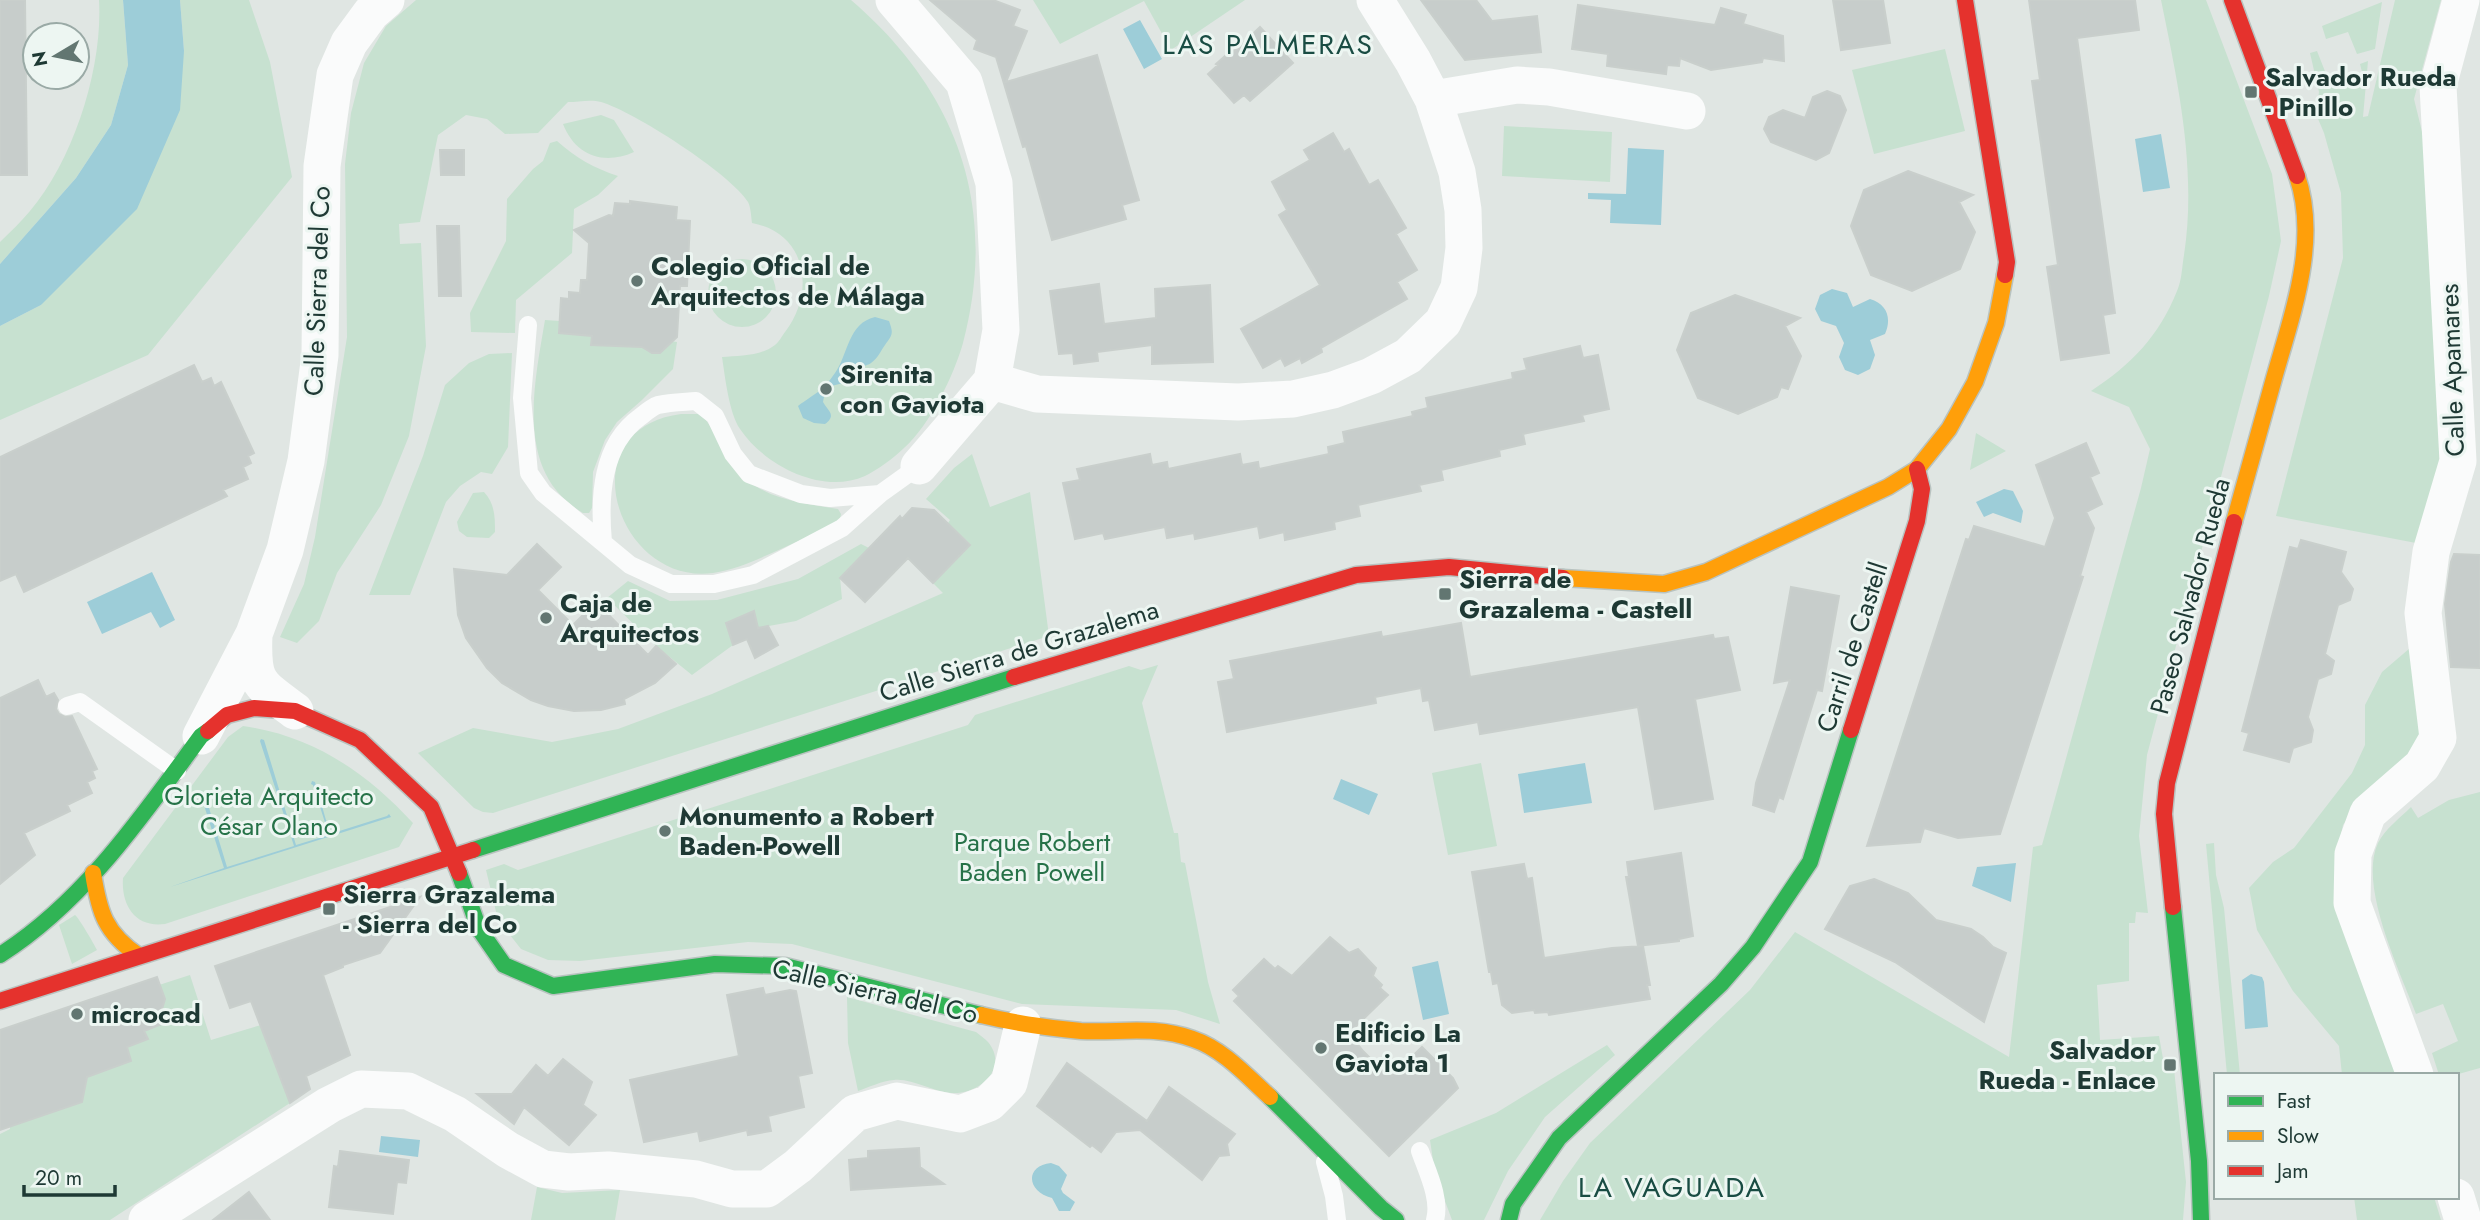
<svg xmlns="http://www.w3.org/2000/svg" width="2480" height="1220" font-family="Jost,sans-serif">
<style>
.green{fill:#c7e1d0}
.water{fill:#9dcdd8}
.building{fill:#c7cdcb;stroke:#c9cfcc;stroke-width:2}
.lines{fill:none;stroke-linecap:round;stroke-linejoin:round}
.fast-casing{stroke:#b9c3c0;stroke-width:19}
.slow-casing{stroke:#b9c3c0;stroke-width:19}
.jam-casing{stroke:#b9c3c0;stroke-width:19}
.lane{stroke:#fafbfb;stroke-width:18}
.street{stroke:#fafbfb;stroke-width:37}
.fast{stroke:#30b455;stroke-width:16}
.slow{stroke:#ff9f0a;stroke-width:16}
.jam{stroke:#e5322d;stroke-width:16}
.poi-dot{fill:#627671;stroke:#edf6f2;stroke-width:2.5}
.labels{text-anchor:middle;stroke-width:6;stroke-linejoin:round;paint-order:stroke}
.poi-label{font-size:26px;font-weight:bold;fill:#1e3934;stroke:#edf6f2;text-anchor:start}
.street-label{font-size:26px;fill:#1e3934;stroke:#edf6f2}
.park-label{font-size:26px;fill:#267248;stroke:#edf6f2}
.neighbourhood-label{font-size:28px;letter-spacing:2px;fill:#194c43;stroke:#edf6f2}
</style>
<rect width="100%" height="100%" fill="#e0e6e3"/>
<path class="green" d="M99,0H123L128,65L111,125L76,178L0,264V242C10,232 21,222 30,211C74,159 103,67 99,0Z
M180,0H249L270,62L292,177L148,355L0,420V326L41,305L184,51Z
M416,0H851C957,91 999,206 963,343C954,375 930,425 904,448C894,458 877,470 865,476C822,495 765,466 740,429C729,413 725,376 722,357C739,356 761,356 775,345C779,342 782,336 785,332C816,292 807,233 752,223C751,216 751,208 748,202C731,174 633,111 601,102C591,99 578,102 568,102L538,133L505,134L487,119L466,115L438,135L420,222L399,224L400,244L421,243L426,346L409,436L381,505L337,573L319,621L297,643L280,637L304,584L315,537L347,337L345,164L351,113L364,63L386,26Z
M1033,0H1245L1171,50L1144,1L1060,44Z
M2161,0H2206L2272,174L2281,241L2269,296L2147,755L2139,836L2148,913L2136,912L2135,923H2129V981L2097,985L2100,1040L2159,1036L2165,1070L2174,1069L2186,1182L2183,1220H1540L1563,1181L1590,1143L1750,990L1795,932L2009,1057L2033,847L2042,845L2141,488L2150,449L2129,407L2091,391C2131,365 2159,336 2177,291C2182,280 2182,266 2184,255C2197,170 2178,83 2161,0Z
M2395,0H2441L2414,99L2426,148L2437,339L2440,466L2416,543L2276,516L2343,258L2341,193L2324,133L2316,114L2319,92L2310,53L2317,51L2330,84L2337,81L2338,84L2363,76L2360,64L2368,61L2363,117L2368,116Z
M2382,2L2375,49L2357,54L2348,32L2326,39L2322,26Z
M1945,49L1965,131L1874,154L1852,70Z
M601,115L614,120L634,152C603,166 575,155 563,124Z
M1504,126L1612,132L1610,182L1502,176Z
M557,141C576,158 594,168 618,176L598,195L574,209L572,253L516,300L515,333L471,332L470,313L506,241L507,199L533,169L543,161L550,143Z
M708 293a34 34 0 1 1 68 0a34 34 0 1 1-68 0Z
M545,320L560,321L559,333L592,336V345L616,346V337L638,339C646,355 662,359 670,341L677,342L673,369L642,400L617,422L605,440L593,472L592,508L589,513H583C514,473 534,386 545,320Z
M512,353L508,447L492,474L481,472L460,486L446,502L410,595H369L423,456L445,385L469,363L489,354Z
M681,414H698L706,420C716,434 738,474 750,482C774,501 809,504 838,509L841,514L840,519C824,532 802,539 783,548C760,558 738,569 713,573C617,586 566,429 681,414Z
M1976,433L2006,451L1970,470Z
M972,454L990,507L1030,492L1049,636L493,813L483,812L474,808L418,753L473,728L552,742L618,729L712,694L943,593L933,583L970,544L948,523L950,520L926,499L954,468Z
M484,492C495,504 495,517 495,532L489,538L467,537L459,531L457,522L473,493Z
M861,544L869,548L840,578L842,599L796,621L758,628L753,611L726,623L733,645L692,675L656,646L607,598L628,581L670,601L717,600L798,579Z
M2410,648L2421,736L2412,755L2366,792L2343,825L2337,853L2396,1075H2342L2339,1046L2293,991L2257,930L2249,888L2273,862L2294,848L2352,773L2365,745V705L2382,672Z
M1158,665L1142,703L1174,833H1178L1181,862L1185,863L1208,982L1220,1024L1176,1010L1022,1004L792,944L748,942L580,961L548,960L521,949L498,920L486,870L504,864L518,870L968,725L975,715L1129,666L1141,670Z
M243,726C313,736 366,772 413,823L399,847L165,924C135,928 121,905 123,878L228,737Z
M1481,763L1497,846L1448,855L1432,773Z
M2480,792V1068L2455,1075H2439L2432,1053L2458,1041L2443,1004L2416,1014C2400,971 2358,886 2378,843C2385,829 2400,818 2411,807L2418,818L2449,800Z
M2214,843L2216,875L2224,908L2240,1075H2227L2206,844Z
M75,915C79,918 94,944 97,950L72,964L59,925Z
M190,975L211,1040L261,1025L290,1103L110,1220H0V1134L10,1129V1124L36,1118L81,1101L84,1095L77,1077L131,1061L126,1044L147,1039L144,1031L162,1024L158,1011L163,1007L165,1000L159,985Z
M847,997L976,1032C980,1035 985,1039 988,1042C1010,1069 978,1095 951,1093C933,1092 912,1078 894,1080C882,1081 869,1087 858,1091L848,1043Z
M1607,1045L1615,1055L1545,1117L1508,1171L1484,1220H1452L1435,1174L1430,1140L1496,1113Z
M537,1187L562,1193L620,1190L615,1220H531Z
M2354,1197H2434L2441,1220H2357Z"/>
<path class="water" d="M123,0H180L184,51L180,110L137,209L41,305L0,326V264L76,178L111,125L128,65Z
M1140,20L1162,59L1144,69L1123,29Z
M2161,134L2170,188L2143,192L2135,139Z
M1628,148L1664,150L1661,225L1610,223L1611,200L1588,199V193L1626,194Z
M1832,289L1847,293L1853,307L1870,299C1887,304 1892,318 1885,334L1870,340L1875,355L1870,369L1858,375L1845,370L1839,357L1844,343L1836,326L1821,321L1815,309L1820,295Z
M875,317L889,321C894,334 892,335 885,345C880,352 878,358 871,363C867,366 866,364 862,368C858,372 855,377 850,380C836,388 827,380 823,402C828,411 837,415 825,424L814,423L803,418L798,406C814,394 822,392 835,373C848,355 848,323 875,317Z
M2004,489L2013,491L2023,511L2021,523L1993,513L1984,517L1976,502Z
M152,572L175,620L160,628L151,612L102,634L87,602Z
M261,739L264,740L296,845L329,835L313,785L311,784L312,781L315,782L330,834L387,816L389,814L391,817L170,887L224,868L202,799L204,796L206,798L227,867L294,846L260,741Z
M1585,763L1592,803L1524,813L1518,774Z
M1341,779L1378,794L1369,815L1333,799Z
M2016,863L2011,902L1972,886L1977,867Z
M1438,961L1449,1014L1423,1020L1412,967Z
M2251,974L2262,977L2264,982L2268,1027L2245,1029L2242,980Z
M381,1136L420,1140L418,1157L379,1152Z
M1051,1163L1059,1166L1067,1175L1061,1189L1063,1193L1075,1202L1070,1211H1059L1052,1198C1027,1192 1024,1166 1051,1163Z"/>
<path class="building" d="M0,0H25L27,175H0Z
M930,0H993L1020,10L1013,26L1027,31L1006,82L1097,55L1139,200L1122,205L1126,219L1052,240L1026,146L1023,147L996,57L974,49L977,40Z
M1421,0H1476L1492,21L1537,16L1541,52L1465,60Z
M1833,0H1883L1890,43L1841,50Z
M2029,0H2135L2139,30L2077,38L2115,313L2103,315L2109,353L2061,360L2047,267L2058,265L2032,81L2040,80Z
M1578,5L1715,25L1721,8L1746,15L1743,24L1783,36L1784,61L1763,58L1762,62L1711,70L1680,58L1679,66L1667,65L1666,74L1607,66L1608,54L1572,49Z
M1260,27L1293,63L1250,101L1244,95L1234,103L1208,74L1218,65L1216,64L1234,48L1235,51Z
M1827,91L1840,96L1846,110L1829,153L1816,160L1771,142L1764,129L1769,117L1783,110L1805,118L1813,97Z
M1333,133L1344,152L1349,149L1369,185L1378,180L1406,228L1396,234L1417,270L1397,282L1407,299L1321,348L1322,352L1302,363L1300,358L1285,366L1281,358L1263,368L1241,329L1320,285L1279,215L1287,210L1272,182L1310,160L1304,150Z
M440,150H464V175H441Z
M1908,171L1973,195L1959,202L1975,232L1960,269L1912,291L1871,275L1851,226L1864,190Z
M630,201L677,207L676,220L690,221L687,286H680L677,337L660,353H652L642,347L591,345L592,336L559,333L561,298L569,299V292L580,293L581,280H587L589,243L574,230L609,215L613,216L615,203L630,204Z
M437,226H459L461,296H439Z
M1099,284L1104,324L1156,318L1155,289L1210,285L1213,362L1152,364V345L1097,352L1098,361L1074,364L1073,353L1059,354L1050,291Z
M1735,295L1800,318L1785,326L1801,356L1788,389L1781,387L1777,397L1738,414L1698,398L1677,350L1691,313Z
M1580,346L1583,358L1598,355L1609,409L1582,415L1584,421L1523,434L1525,444L1499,450L1500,456L1441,470L1443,480L1419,485L1421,491L1358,505L1360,516L1334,522L1335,529L1285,540L1284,532L1260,538L1258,526L1195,539L1194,533L1167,538L1165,527L1105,539L1103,533L1075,539L1063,483L1080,480L1077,469L1150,454L1152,465L1167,462L1168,469L1240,454L1242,465L1258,462L1259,469L1329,454L1328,447L1345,443L1343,432L1413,416L1412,412L1428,408L1426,398L1513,379L1512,373L1527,370L1524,359Z
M194,365L202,382L211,378L214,386L221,382L254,453L248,456L251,463L243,467L248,479L223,490L227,496L24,592L16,574L0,581V457Z
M2086,443L2099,473L2090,477L2102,504L2086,512L2094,528L2080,576L2083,577L2000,834L1958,838L1924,828L1920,842L1867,846L1966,539L1969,540L1974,526L2045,547L2055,518L2036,465Z
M912,508L934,510L970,545L933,583L908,558L865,602L840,578L900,516L902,519Z
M2301,540L2346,552L2341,572L2353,589L2350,600L2338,605L2325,654L2334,661L2331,674L2318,679L2308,717L2313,730L2311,742L2293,748L2289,762L2244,750L2249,733L2242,731L2290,547L2298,549Z
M537,544L561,567L538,590L573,625L596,602L648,655L656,646L676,664L655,683L624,699L625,704L601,710L574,711L548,706L531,700L502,683L487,668L466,638L458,615L454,569L507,575Z
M2454,554L2480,555V668L2451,667L2445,604L2451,562Z
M1791,587L1839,596L1822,691L1817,690L1783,799L1779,797L1774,812L1753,805L1756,783L1790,680L1774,683Z
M754,611L758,628L768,626L778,645L755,658L747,639L733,645L726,623Z
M1461,623L1470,677L1713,635L1714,639L1728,637L1740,690L1695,699L1713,799L1655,809L1638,707L1480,734L1478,722L1435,730L1429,700L1423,701L1421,688L1375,697L1376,703L1227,732L1218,682L1234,679L1230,661L1381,632L1382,637Z
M38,680L46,697L54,693L58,700L56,709L59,714L65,717L72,716L97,769L92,771L95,778L87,782L92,793L67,805L70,811L24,833L35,855L0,884V698Z
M1681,853L1693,936L1679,939V941L1638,946L1626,877H1629L1627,862Z
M1524,864L1527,879L1532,878L1544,958L1612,948L1643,946L1650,985H1647L1650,999L1549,1015L1548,1012L1535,1013L1534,1010L1512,1013L1502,1005L1498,983L1493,984L1491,972H1489L1472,872Z
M1874,879L1908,893L1936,920L1971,929L1983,937L1993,947L2006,953L1984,1022L1895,962L1825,929L1850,886Z
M420,897L380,953L343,965V967L323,975L350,1055L306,1076L310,1089L290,1103L251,1001L230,1008L215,966Z
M1330,937L1349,953L1358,949L1376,968L1373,976L1382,985L1380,988L1388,995L1349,1033L1363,1051L1387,1075L1389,1073L1392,1076L1422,1047L1453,1078L1458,1088L1389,1156L1234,1001L1239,996L1233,990L1264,959L1275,969L1278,966L1292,976Z
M157,977L165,999L160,1016L162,1024L144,1031L148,1039L127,1047L131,1061L87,1077L82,1102L0,1130V1030Z
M763,988L765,995L790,990L796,991L812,1073L798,1076L804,1107L768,1116L771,1131L748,1135L747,1130L700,1141L698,1131L644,1142L630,1080L739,1056L727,995Z
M563,1059L592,1082L583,1105L596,1115L569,1145L524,1107L514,1124L477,1094H512L536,1065L548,1076Z
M1067,1063L1147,1121L1169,1087L1235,1134L1227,1144L1229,1155L1219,1156L1202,1180L1140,1130L1116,1132L1101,1152L1092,1145L1090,1147L1037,1106Z
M919,1148L920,1167L944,1184L851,1190L849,1160L868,1158V1151Z
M340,1151L409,1160L406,1183L397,1182L393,1214L329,1207L334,1166L338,1167Z
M249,1192L270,1220H213Z"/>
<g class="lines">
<g class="fast-casing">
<path id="fast" d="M473,850L1014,677
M459,873L479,929L504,965L553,986L715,964L785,966L981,1015
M2173,907L2199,1161L2201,1220
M0,955C84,902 143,815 201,736L208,731
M1270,1097L1381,1208L1396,1220
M1509,1220L1513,1204L1559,1138L1721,984L1753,947L1810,862L1851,730"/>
</g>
<g class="slow-casing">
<path id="slow" d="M2234,522C2247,475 2260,429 2273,382C2291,317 2320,242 2297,176
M1563,578L1664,584L1706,572L1888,487L1917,469L1949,429L1975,382L1996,323L2005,275
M93,873C99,912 105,933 139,956
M981,1015C1014,1023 1047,1028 1081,1031C1120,1033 1154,1025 1193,1039C1223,1049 1247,1076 1270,1097"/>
</g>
<g class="jam-casing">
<path id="jam" d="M1965,0L2007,262L2005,275
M2232,0L2297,176
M1014,677L1356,575L1449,567L1563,578
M1851,730L1917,521L1922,489L1917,469
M208,731L227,715L254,708L295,711L360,740L431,807L459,873
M2173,907L2164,814L2167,783L2234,522
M0,1001L473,850"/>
</g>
<path class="lane" d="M528,325L522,398L529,473L543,493L630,565L671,584H714L753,575L842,528L880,494L830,498L801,494L749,474L733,454L715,416L696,401C684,402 670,402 658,405C652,407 645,413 640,417C601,445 599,498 603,542
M880,494L919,466
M67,706L80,702L177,771
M1420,1151C1427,1171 1441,1199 1435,1220
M1325,1162L1334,1196L1337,1220"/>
<path class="street" d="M894,0L964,82L994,183L1001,330L992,381
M1433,99L1517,85L1549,87L1687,111
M992,381L1037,394L1238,402L1293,399L1333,390L1371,376L1408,356L1443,322L1459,288L1464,248L1463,210L1457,172L1433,99L1413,61L1375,0
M919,466L992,381
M254,634C252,682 257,683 295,711
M201,736L254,634L285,550L306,461L320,355L322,166L335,75L349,43L371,13L386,0
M2415,1075L2352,903L2353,854L2368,813L2422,766L2438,738L2423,613L2431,552L2458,461L2438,86L2461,0
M2456,1197L2463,1220
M147,1220L329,1105L361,1089L408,1091L455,1114L508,1150L543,1169L569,1172L608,1170L696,1179L732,1189H767L798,1166L855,1113L897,1101L960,1114L989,1103L1009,1083L1023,1025"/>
<use href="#fast" class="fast"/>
<use href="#slow" class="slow"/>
<use href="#jam" class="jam"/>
</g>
<g class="poi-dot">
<rect x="2244" y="85" width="14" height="14" rx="3.5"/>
<circle cx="637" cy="281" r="7"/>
<circle cx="826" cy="389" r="7"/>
<rect x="1438" y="587" width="14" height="14" rx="3.5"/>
<circle cx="546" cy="618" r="7"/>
<circle cx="665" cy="831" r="7"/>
<rect x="322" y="902" width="14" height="14" rx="3.5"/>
<circle cx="77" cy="1014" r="7"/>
<circle cx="1321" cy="1048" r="7"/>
<rect x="2163" y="1058" width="14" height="14" rx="3.5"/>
</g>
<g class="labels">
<g class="poi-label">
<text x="2265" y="86">Salvador Rueda<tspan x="2265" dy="30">- Pinillo</tspan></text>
<text x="651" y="275">Colegio Oficial de<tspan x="651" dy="30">Arquitectos de Málaga</tspan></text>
<text x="840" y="383">Sirenita<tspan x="840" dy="30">con Gaviota</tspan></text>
<text x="1459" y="588">Sierra de<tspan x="1459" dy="30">Grazalema - Castell</tspan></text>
<text x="560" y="612">Caja de<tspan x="560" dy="30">Arquitectos</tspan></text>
<text x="679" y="825">Monumento a Robert<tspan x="679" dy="30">Baden-Powell</tspan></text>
<text x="343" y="903">Sierra Grazalema<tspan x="343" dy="30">- Sierra del Co</tspan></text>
<text x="91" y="1023">microcad</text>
<text x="1335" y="1042">Edificio La<tspan x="1335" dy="30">Gaviota 1</tspan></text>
<text x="2156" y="1059" text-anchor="end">Salvador<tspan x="2156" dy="30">Rueda - Enlace</tspan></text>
</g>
<g class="street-label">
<text transform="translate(317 291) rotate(-88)" y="9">Calle Sierra del Co</text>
<text transform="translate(2452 370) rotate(-92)" y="9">Calle Apamares</text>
<text transform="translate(2190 596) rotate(-75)" y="9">Paseo Salvador Rueda</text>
<text transform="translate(1852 647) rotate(-72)" y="9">Carril de Castell</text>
<text transform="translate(1019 651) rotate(-17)" y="9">Calle Sierra de Grazalema</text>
<text transform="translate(875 991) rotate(13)" y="9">Calle Sierra del Co</text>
</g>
<g class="park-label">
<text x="269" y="805">Glorieta Arquitecto<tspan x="269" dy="30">César Olano</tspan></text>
<text x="1032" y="851">Parque Robert<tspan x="1032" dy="30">Baden Powell</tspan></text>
</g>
<g class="neighbourhood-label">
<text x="1268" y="54">LAS PALMERAS</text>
<text x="1672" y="1197">LA VAGUADA</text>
</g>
</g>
<rect x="2214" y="1073" width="245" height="126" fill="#edf6f2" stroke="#9aaaa6" stroke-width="2"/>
<rect x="2228" y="1096" width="35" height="10" fill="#30b455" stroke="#9aaaa6" stroke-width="2"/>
<text x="2277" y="1108" font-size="21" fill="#1e3934">Fast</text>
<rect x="2228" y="1131" width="35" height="10" fill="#ff9f0a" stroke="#9aaaa6" stroke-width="2"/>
<text x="2277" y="1143" font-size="21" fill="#1e3934">Slow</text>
<rect x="2228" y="1166" width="35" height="10" fill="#e5322d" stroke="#9aaaa6" stroke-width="2"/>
<text x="2277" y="1178" font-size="21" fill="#1e3934">Jam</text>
<g transform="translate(56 56) rotate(260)"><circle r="33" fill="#edf6f2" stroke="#9aaaa6" stroke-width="2"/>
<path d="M0-5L12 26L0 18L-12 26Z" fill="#627671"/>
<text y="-10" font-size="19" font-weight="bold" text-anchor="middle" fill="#1e3934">N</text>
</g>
<path d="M24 1185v10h91v-10" fill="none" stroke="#1e3934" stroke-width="3.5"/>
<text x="35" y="1185" font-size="21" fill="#1e3934" stroke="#edf6f2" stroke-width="5" paint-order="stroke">20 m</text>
</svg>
